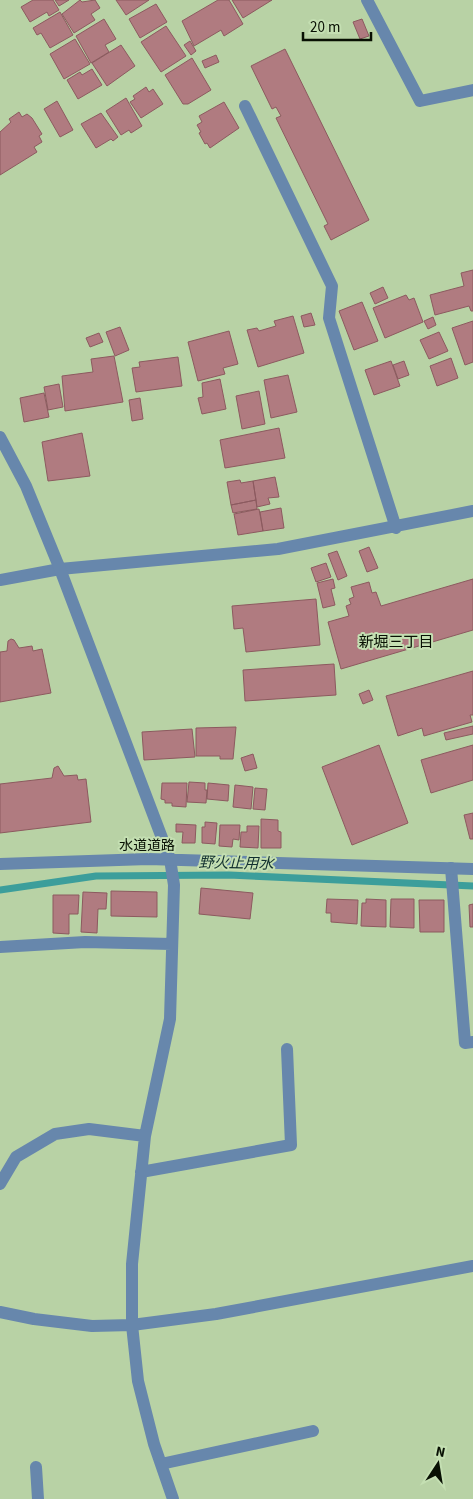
<svg xmlns="http://www.w3.org/2000/svg" width="473" height="1499" font-family="'Source Sans 3','Noto Sans JP',sans-serif">
<style>
.lines{fill:none;stroke-linecap:round;stroke-linejoin:round}
.stream{stroke:#3c9e9b;stroke-width:7}
.building{fill:#b07b80;stroke:#8c5a5f}
.minor{stroke:#6787ac;stroke-width:12}
.tertiary{stroke:#6787ac;stroke-width:12}
.labels{text-anchor:middle;stroke-width:4;stroke-linejoin:round;paint-order:stroke}
.street-label{font-size:14px;fill:#081003;stroke:#c4dfb2}
.neighbourhood-label{font-size:15px;fill:#081003;stroke:#c4dfb2}
.water-label{font-size:15px;font-style:italic;fill:#12302f;stroke:#c4dfb2}
</style>
<rect width="100%" height="100%" fill="#b8d2a5"/>
<g class="lines">
<path class="stream" d="M0,890L96,876L229,875L473,886"/>
</g>
<path class="building" d="M33,0H53L59,10L49,16L47,12L30,22L21,7Z
M55,0H69L59,6Z
M80,0L82,2L95,0L100,8L91,14L95,20L74,33L62,14Z
M116,0H149L126,15Z
M218,0H229L243,24L224,36L221,30L194,46L182,21Z
M232,0H272L243,18Z
M156,4L167,22L140,38L129,19Z
M60,12L73,35L50,48L41,33L37,35L33,28Z
M104,19L116,39L105,45L109,52L91,63L76,36Z
M362,19L369,36L360,39L353,22Z
M166,26L186,56L161,72L141,42Z
M75,39L90,64L64,79L50,54Z
M190,41L196,51L191,55L184,45Z
M121,45L135,66L107,86L92,63Z
M285,49L369,220L331,240L324,226L328,224L276,118L281,116L276,107L272,109L251,66Z
M216,55L219,62L205,68L202,61Z
M192,58L211,90L188,104H183L165,75Z
M92,69L102,85L78,99L67,80L80,72L82,75Z
M146,87L149,92L153,89L163,104L141,118L130,102L135,99L133,96Z
M126,98L142,126L131,133L129,130L121,135L106,111Z
M57,101L73,130L60,137L44,109Z
M224,102L239,128L210,148L207,143L205,144L199,133L201,132L197,125L202,122L199,116Z
M19,112L22,117L27,114L32,118L42,134L39,136L42,142L34,147L37,152L0,175V132L11,122L9,119Z
M101,113L118,137L113,141L111,139L96,148L81,124Z
M473,270V311H471L469,306L435,315L430,295L464,286L461,273Z
M383,287L388,298L375,304L370,293Z
M406,295L409,300L414,298L423,322L385,338L373,308Z
M362,302L378,341L354,350L339,311Z
M311,313L315,325L304,327L301,316Z
M293,316L304,353L258,367L247,330L257,328L259,331L276,326L274,321Z
M433,317L436,325L428,329L424,321Z
M473,321V362L465,365L452,328Z
M120,327L129,350L115,356L106,332Z
M229,331L238,364L223,368L225,374L198,381L188,342Z
M439,332L448,351L429,359L420,340Z
M99,333L103,342L90,347L86,338Z
M114,356L123,402L65,411L62,376L93,372L91,359Z
M178,357L182,386L136,392L132,368L140,367L139,362Z
M451,358L458,378L437,386L430,366Z
M391,361L400,386L374,395L365,370Z
M404,361L409,375L398,379L393,365Z
M288,375L297,412L271,418L264,380Z
M220,379L226,409L202,414L198,398L203,397L202,383Z
M59,384L63,407L48,410L44,387Z
M259,391L265,424L242,429L236,396Z
M44,393L49,417L24,422L20,398Z
M140,398L143,419L132,421L129,400Z
M279,428L285,458L225,468L220,440Z
M82,433L90,476L48,481L42,442Z
M275,477L279,497L268,498L270,504L257,507L253,481Z
M240,480L241,483L253,481L256,500L231,505L227,482Z
M256,500L257,509L233,513L231,505Z
M281,508L284,528L263,531L260,512Z
M259,509L263,531L238,535L234,514Z
M369,547L378,568L367,572L359,551Z
M337,551L347,576L338,580L328,554Z
M326,563L331,577L316,582L311,568Z
M333,579L335,588L331,589L335,605L323,608L317,583Z
M473,579V630L341,669L328,622L349,616L346,606L351,604L349,599L354,597L351,587L369,582L372,593L376,592L381,606Z
M316,599L320,645L246,652L243,628L234,629L232,606Z
M11,639L14,640L19,648L32,646L33,651L42,649L51,693L0,702V652L7,651L8,641Z
M334,664L336,695L245,701L243,670Z
M473,671V715H470L472,722L424,736L422,728L398,736L386,696Z
M369,690L373,700L363,704L359,694Z
M473,726V734L446,740L444,733Z
M236,727L233,759H220V756H196V728Z
M192,729L195,757L144,760L142,732Z
M379,745L408,823L352,845L322,767Z
M473,745V780L431,793L421,760Z
M253,754L257,768L245,771L241,758Z
M58,766L64,776L77,775L78,780L86,779L91,822L0,833V784L52,778L54,768Z
M189,782L205,783V790H207L206,803L187,802Z
M162,783H187L186,807L172,806V803H165V800L161,799Z
M208,783L229,785L228,801L207,799Z
M235,785L253,787L251,809L233,807Z
M255,788L267,789L265,810L253,809Z
M473,813V839H470L464,815Z
M261,819L278,820V831L281,832V848H261Z
M205,822L217,823L215,844L202,843V827H205Z
M176,824L196,825L195,843H182L183,832H176Z
M220,825H240L239,840L233,839L232,847L219,846Z
M247,826H259L258,848L240,847L241,832H247Z
M201,888L253,893L250,919L199,914Z
M111,891L157,892V917L111,916Z
M83,892L107,893L106,909H98L97,933L81,932Z
M53,895H79L78,914H69V934L53,933Z
M327,899L358,900L357,924L331,922V913H326Z
M366,899L386,900V927L361,926L362,903H366Z
M391,899H414V928L390,927Z
M419,900H444V932H420Z
M473,904V927H470L469,905Z"/>
<g class="lines">
<path class="minor" d="M367,0L420,101L473,90
M245,106L332,286L329,318L396,528
M0,580L60,569L278,549L473,511
M170,859L174,885L170,1019L145,1136L132,1264V1325L138,1381L154,1444L173,1499
M451,868L465,1043L473,1042
M0,947L85,942L172,944
M141,1172L291,1145L287,1049
M0,1184L16,1157L55,1134L89,1129L145,1136
M0,1312L34,1319L92,1326L132,1325L216,1314L473,1266
M161,1464L313,1431
M36,1467L38,1499"/>
<path class="tertiary" d="M0,437L26,486L60,569L170,859
M0,864L148,859L473,869"/>
</g>
<g class="labels">
<g class="street-label">
<text x="147" y="850">水道道路</text>
</g>
<g class="neighbourhood-label">
<text x="396" y="647">新堀三丁目</text>
</g>
<g class="water-label">
<text transform="translate(236 863) rotate(1)" y="5">野火止用水</text>
</g>
</g>
<g transform="translate(438 1464) rotate(12)" stroke="#c4dfb2" stroke-width="4" paint-order="stroke">
<path d="M0-4L9 19L0 12L-9 19Z" fill="#081003"/>
<text y="-8" font-size="14" font-weight="bold" text-anchor="middle" fill="#081003">N</text>
</g>
<path d="M303 32v8h68v-8" fill="none" stroke="#081003" stroke-width="2.5"/>
<text x="310" y="32" font-size="15" fill="#081003" stroke="#c4dfb2" stroke-width="4" paint-order="stroke">20 m</text>
</svg>
